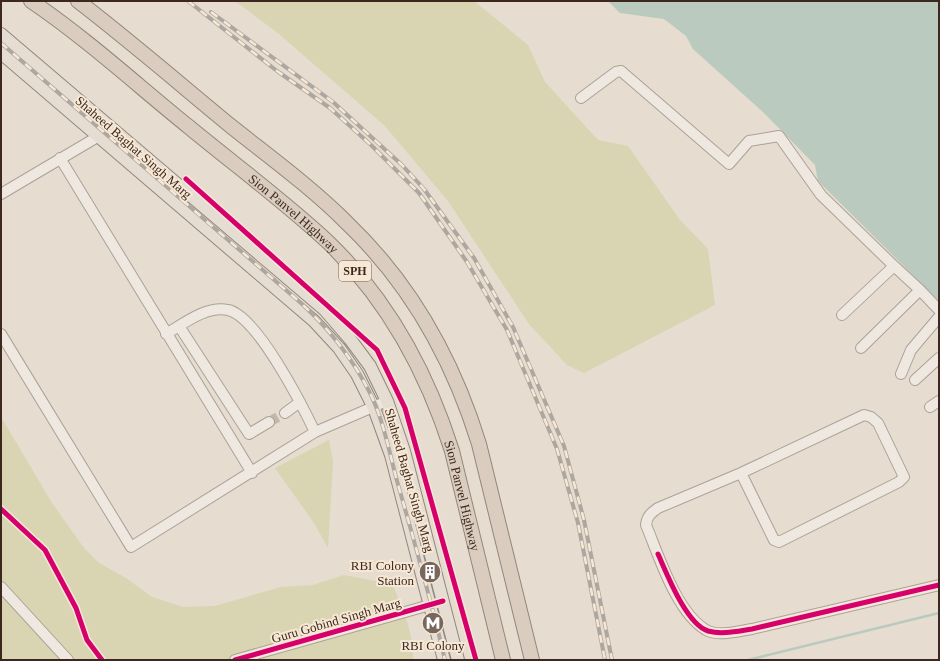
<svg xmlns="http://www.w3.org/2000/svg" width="940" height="661" font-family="Georgia,serif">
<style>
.green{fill:#d9d4b1}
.water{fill:#bacabe}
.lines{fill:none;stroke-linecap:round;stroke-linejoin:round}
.stream{stroke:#bacabe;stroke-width:2.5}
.minor-tunnel{stroke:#c4b8ac;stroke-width:10;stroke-dasharray:10 5;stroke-linecap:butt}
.minor-casing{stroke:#aca197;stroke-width:12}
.major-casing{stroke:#91877e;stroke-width:14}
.highway-casing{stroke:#91877e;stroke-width:16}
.minor{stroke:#eee8e1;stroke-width:10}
.major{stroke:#e6ddd2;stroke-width:12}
.highway{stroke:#daccbf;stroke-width:14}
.rail-casing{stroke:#aea7a0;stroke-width:4}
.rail{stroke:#f7e8d5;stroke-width:2.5;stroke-dasharray:8;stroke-linecap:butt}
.cycleway-casing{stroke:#f7e8d5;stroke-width:8}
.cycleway{stroke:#d6006c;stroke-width:5}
.labels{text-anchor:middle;stroke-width:4;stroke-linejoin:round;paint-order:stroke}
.shield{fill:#f7e8d5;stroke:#746255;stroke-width:1}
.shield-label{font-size:12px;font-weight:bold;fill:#3c281e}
.street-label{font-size:13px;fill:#3c281e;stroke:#f7e8d5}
.poi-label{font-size:13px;fill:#3c281e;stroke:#f7e8d5;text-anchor:end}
</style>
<rect width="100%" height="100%" fill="#e6dccf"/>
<path class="green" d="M235,1H474L528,45L545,82L598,140L628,146L680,220L708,249L715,305L584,373L567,365L529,324L448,201L385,126L279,34Z
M1,417L52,503L84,548L99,563L126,578L152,597L183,607L215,606L281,587L313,585L344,575L375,581L390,579C401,605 414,631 413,660H1Z
M329,440L333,461L328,548L314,523L275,468Z"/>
<path class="water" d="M608,1H939V301L818,181L815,165L765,114L693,49L686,36L664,19L620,13Z"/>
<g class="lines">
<path class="stream" d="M748,660L939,613"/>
<path class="minor-tunnel" d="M269,422L285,413"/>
<g class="minor-casing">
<path id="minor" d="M581,98L616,72L621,71L729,164L749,141L779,136L821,195L894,266
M60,158L252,473
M1,194L99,136
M842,315L894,266L920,290
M179,326L249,434L269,422
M1,334L131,547L315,432L387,401
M166,334C183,324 207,305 228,310C257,316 302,405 315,432
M861,348L920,290L939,310
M901,374L911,350L939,317
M915,380L939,358
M930,407L939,401
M285,413L300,402
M741,473L774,540L779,542L899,482L904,477L878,423L871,417L864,415L741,473L658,508C651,513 647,516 646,525C659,556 676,612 706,630C719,637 739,631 752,629L939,585
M1,587L68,660
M235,660L437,603"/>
</g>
<g class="major-casing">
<path id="major" d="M1,34L325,310L350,339L370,366L387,401L404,451L458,660
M1,53L314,321L339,348L357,374L374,408L391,455L444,660"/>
</g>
<g class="highway-casing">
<g id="highway">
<path id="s1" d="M31,1C87,39 137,85 189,127C235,165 284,201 328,242C388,300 427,372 452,451L503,660"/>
<path d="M78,1C130,41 181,85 232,127C271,158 312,188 347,223C411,284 453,360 479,444L532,660"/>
</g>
</g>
<use href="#minor" class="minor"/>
<use href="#major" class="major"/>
<use href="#highway" class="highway"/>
<g class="rail-casing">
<path id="rail" d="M188,1L277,71L330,108L371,145L419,193L467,262L507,330L557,449L578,523L605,660
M211,12L333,102L402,165L424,189L474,258L513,327L564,446L584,520L612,660
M1,43L302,304C329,329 352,358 369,391C383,418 389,451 397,481C414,540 431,600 445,660"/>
</g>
<use href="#rail" class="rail"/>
<g class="cycleway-casing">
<path id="cycleway" d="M186,179L377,350L405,408L476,660
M1,509L45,550L76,608L87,640L102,660
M658,554C667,574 686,624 708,631C722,635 738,631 752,629L939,585
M235,660L443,601"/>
</g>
<use href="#cycleway" class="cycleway"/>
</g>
<defs>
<g id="building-disc" transform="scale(1.15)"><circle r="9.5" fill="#78675c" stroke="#f7e8d5"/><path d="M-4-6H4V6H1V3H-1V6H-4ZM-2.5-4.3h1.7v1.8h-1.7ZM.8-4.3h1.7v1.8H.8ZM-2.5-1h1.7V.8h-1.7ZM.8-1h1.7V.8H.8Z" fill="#fff"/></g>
<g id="metro-disc" transform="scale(1.15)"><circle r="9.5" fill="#78675c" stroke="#f7e8d5"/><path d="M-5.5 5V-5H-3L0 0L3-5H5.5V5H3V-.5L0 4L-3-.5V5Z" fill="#fff"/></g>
</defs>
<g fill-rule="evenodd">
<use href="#building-disc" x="430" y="572"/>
<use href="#metro-disc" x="433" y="623"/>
</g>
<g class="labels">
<rect class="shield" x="339" y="261" width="32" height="20" rx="3"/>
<g class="shield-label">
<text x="355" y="275">SPH</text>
</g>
<g class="street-label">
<text transform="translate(134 147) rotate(41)" y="5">Shaheed Baghat Singh Marg</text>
<text dy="5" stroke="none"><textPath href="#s1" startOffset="338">Sion Panvel Highway</textPath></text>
<text transform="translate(410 480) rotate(74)" y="5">Shaheed Baghat Singh Marg</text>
<text dy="5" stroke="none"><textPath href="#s1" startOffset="674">Sion Panvel Highway</textPath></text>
<text transform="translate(336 620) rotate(-16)" y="5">Guru Gobind Singh Marg</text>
</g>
<g class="poi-label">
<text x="414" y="570">RBI Colony<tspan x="414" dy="15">Station</tspan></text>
<text x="433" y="650" text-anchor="middle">RBI Colony</text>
</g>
</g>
<rect width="940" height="661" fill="none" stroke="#3c281e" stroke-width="4"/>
</svg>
